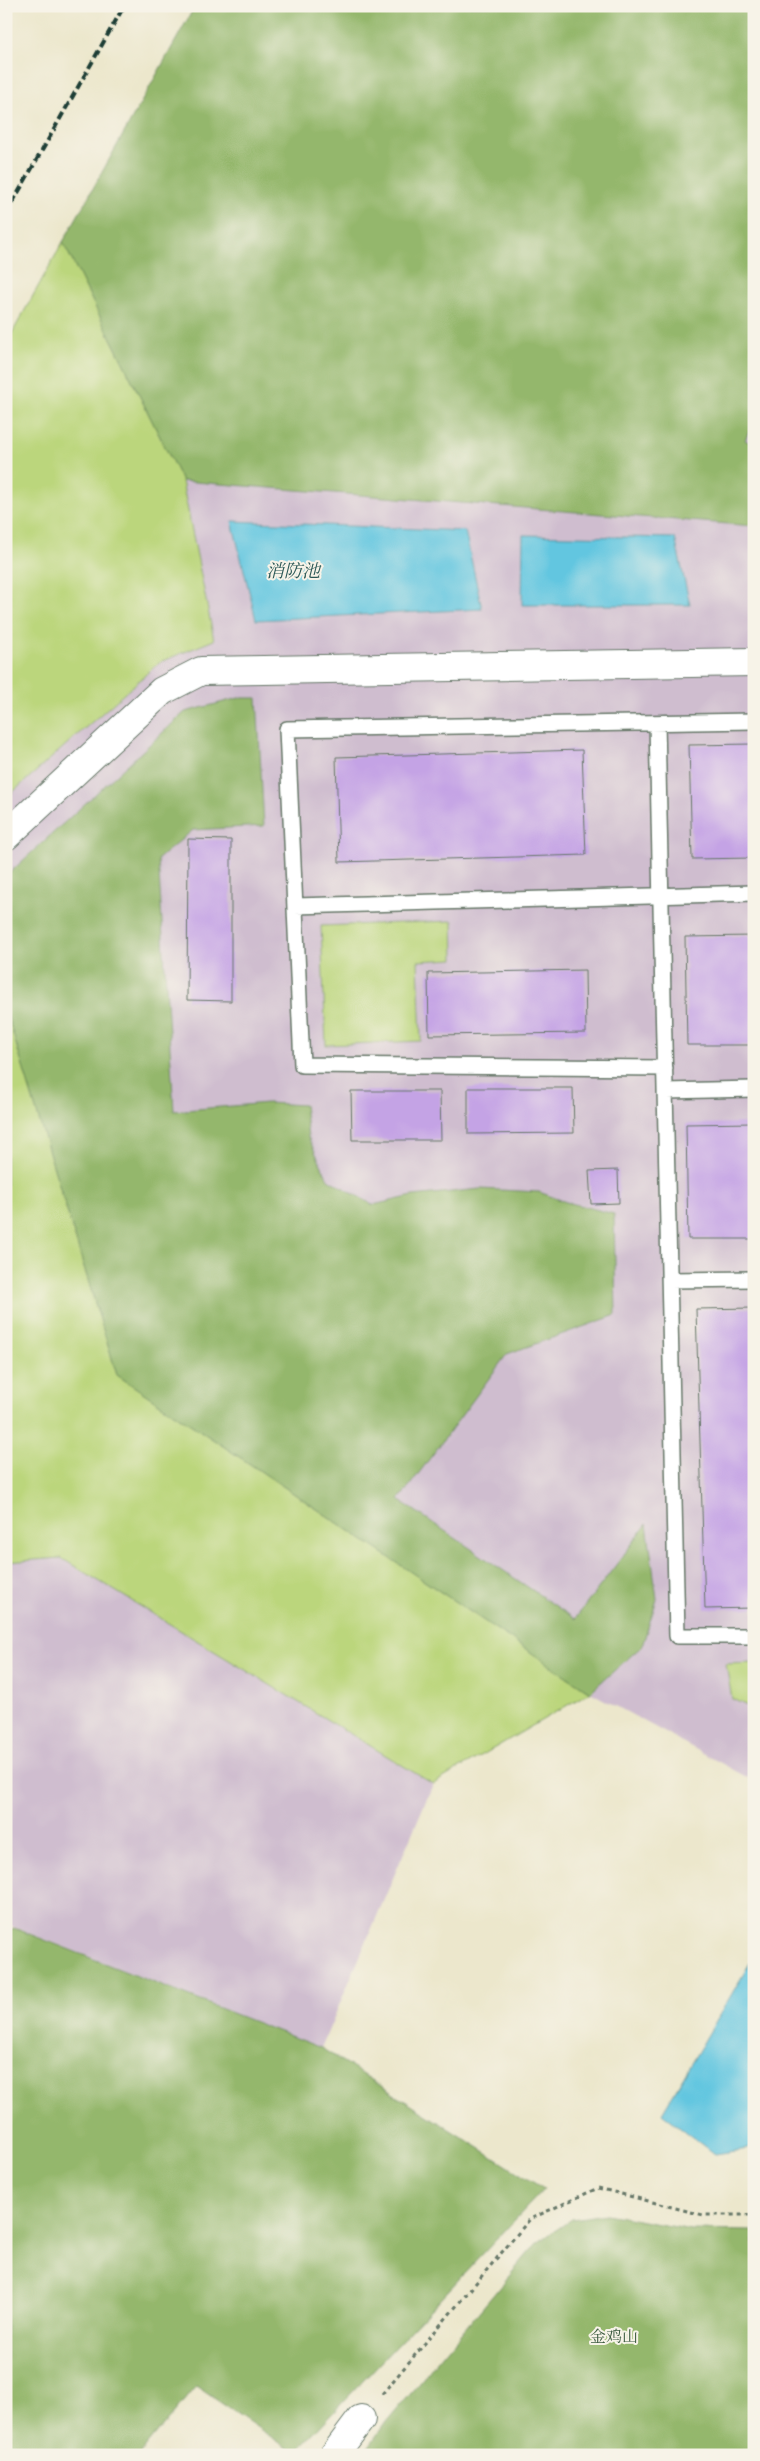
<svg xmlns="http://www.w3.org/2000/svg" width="760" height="2461" font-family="Cardo,'Noto Serif SC',serif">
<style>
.industrial{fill:#cfbdcf}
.green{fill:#bbd67c;stroke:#6d8a58}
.forest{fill:#94b76c;stroke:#5a7a50}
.water{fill:#62c6e0;stroke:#40828a}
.building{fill:#c4a3e5}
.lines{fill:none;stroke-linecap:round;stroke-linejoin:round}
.service-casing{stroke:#677869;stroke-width:18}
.minor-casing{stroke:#677869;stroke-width:30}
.path{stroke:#677869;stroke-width:3;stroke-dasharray:4 4;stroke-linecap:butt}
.service{stroke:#fff;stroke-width:15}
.minor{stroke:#fff;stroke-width:28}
.rail{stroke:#1f3d34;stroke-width:4;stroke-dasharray:8 4;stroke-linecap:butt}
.labels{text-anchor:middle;stroke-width:4;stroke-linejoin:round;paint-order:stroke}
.park-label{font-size:16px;fill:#3e5c42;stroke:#f7f3e8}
.water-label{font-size:18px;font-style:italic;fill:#2c5856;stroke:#f7f3e8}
</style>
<rect width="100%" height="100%" fill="#f7f3e8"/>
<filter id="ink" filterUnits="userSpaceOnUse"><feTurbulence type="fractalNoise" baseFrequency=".02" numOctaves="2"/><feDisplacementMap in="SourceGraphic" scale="10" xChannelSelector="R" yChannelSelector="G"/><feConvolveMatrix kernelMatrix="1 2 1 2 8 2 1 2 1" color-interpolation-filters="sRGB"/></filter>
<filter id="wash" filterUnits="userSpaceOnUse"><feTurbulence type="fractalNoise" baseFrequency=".0096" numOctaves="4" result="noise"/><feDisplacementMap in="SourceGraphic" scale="20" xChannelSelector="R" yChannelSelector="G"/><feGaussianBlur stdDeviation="1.12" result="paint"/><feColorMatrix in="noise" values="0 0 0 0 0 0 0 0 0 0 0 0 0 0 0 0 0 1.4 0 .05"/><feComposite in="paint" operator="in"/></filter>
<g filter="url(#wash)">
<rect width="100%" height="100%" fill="#ece7cc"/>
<path class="industrial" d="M754,421V445L744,440Z
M182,481L754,526V1781L590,1692L117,1375L6,1011V798L160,662L214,640Z
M61,1558L433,1784L321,2048L6,1924V1562Z"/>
<path class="green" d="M63,242L182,481L214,640L160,662L6,798V344Z
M453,921L454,959L418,961L421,1041L326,1045L321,926Z
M6,1011L117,1375L590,1692L433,1784L61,1558L6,1562Z
M754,1663V1709L732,1699L726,1664Z"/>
<path class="forest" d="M195,6H754V421L745,440L754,445V526L182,481L63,242Z
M239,698H257L264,826L193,830L158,859L174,1111L267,1103L304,1105L308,1137L328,1179L373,1205L413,1196L480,1189L539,1192L566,1202L614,1214L616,1315L507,1354L399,1500L575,1619L647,1524L657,1599L642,1646L590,1692L117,1375L6,1011V876L185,712Z
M14,1928L321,2048L544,2189L295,2453L196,2386L139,2455H6V1935Z
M606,2214L691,2230L754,2231V2455H363L386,2422L537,2243L572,2219Z"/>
<path class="water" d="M232,521L465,531L482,609L256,620Z
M523,535L675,538L690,605H522Z
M754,1956V2148L715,2154L662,2113Z"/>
<g id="blocks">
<path class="building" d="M754,744V858L692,859L689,745Z
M582,750L586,855L339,862L336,757Z
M188,839L231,840V1001L187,1000Z
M754,936V1045H687L685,937Z
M585,970L586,1033L429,1035L428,973Z
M468,1088H573L574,1133L468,1134Z
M351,1091H440L441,1140H352Z
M754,1123V1239H688L686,1124Z
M618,1170L619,1203L591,1204L589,1171Z
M754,1308V1608L705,1609L696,1309Z"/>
</g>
</g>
<g filter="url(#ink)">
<use href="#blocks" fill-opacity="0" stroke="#677869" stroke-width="1"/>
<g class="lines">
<g class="service-casing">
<path id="service" d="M657,723L677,1636H754
M295,906L754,893
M665,1068L302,1065L287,729L754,721
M666,1091L754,1089
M670,1280L754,1279"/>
</g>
<g class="minor-casing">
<path id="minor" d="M6,836L162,691L201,671L754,662
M334,2455L361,2419"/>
</g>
<path class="path" d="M382,2394L530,2219L598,2188L703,2215H754"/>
<use href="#service" class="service"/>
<use href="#minor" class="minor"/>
<path class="rail" d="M6,214L124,6"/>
</g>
</g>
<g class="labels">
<g class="park-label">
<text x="614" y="2342">金鸡山</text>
</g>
<g class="water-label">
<text x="293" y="577">消防池</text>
</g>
</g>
<rect width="760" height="2461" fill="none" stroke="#f7f3e8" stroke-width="25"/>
</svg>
